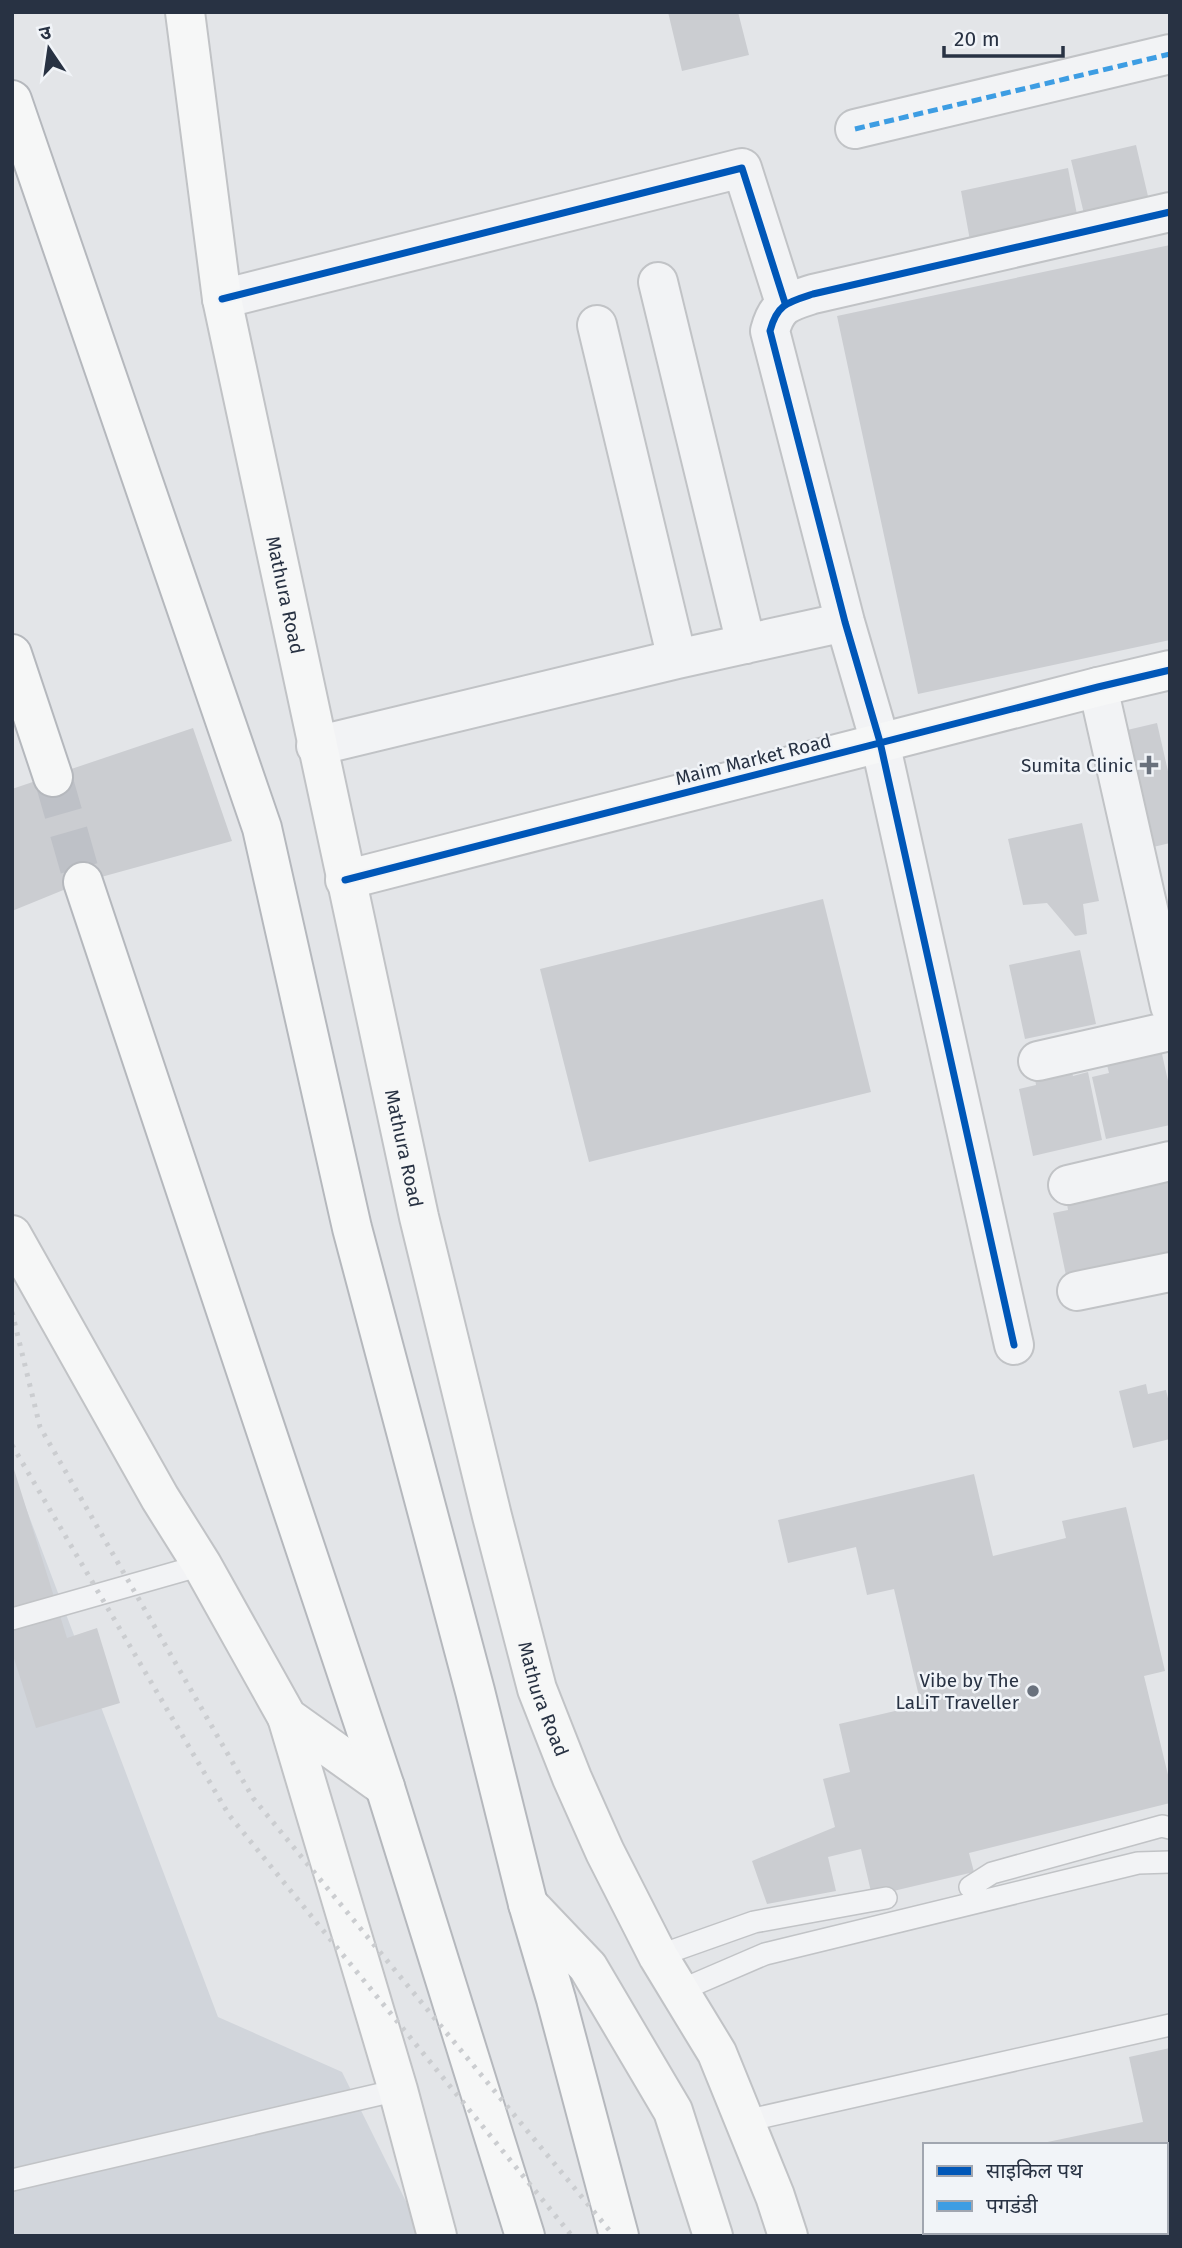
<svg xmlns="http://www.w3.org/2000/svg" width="1182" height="2248" font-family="'Fira Sans','Noto Sans Devanagari',sans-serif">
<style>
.built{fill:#d1d5db}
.building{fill:#cbcdd1}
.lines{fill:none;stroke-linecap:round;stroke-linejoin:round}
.highway-tunnel{stroke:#bec1c7;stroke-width:38;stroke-dasharray:38 19;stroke-linecap:butt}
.lane-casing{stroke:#c1c3c6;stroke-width:24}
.street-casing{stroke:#c1c3c6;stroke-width:42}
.secondary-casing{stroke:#c1c3c6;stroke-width:42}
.highway-casing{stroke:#b5b8bd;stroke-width:42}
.lane{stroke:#f2f3f5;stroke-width:21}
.street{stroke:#f2f3f5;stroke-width:38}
.secondary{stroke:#f6f7f7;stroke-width:38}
.highway{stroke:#f6f7f7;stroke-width:38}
.rail{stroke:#cbcdd0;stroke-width:5;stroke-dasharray:3.5 7;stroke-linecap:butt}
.quiet{stroke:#3d9de3;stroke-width:5;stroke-dasharray:10 5;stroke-linecap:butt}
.cycleway-casing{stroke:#f1f4f8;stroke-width:11}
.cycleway{stroke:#0057b8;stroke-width:7}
.poi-dot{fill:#69717d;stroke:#f1f4f8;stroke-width:2.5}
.labels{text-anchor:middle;stroke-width:5;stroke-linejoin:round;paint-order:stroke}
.street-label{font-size:19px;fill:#283243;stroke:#f1f4f8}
.poi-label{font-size:19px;fill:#283243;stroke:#f1f4f8;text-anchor:end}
</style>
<rect width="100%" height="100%" fill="#e3e5e8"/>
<path class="built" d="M12,1471L218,2017L342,2072L423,2236H12Z"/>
<path class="building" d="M668,12H738L749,55L682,71Z
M1136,145L1151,209L1086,222L1071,160Z
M1068,168L1079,225L971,246L961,191Z
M1170,245V640L918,694L837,316Z
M1157,723L1170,780V843L1149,848L1123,731Z
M193,728L232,841L83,882L12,911V789Z
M1082,823L1099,901L1083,904L1087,934L1075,936L1047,903L1023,905L1008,839Z
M823,899L871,1092L589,1162L540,969Z
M1080,950L1096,1024L1025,1039L1009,965Z
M1160,1045L1170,1090V1125L1106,1139L1092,1077L1109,1073L1105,1057Z
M1070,1065L1073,1076L1088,1072L1102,1140L1033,1156L1019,1089L1036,1085L1034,1073Z
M1170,1176V1264L1068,1285L1053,1213L1068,1210L1066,1198Z
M1146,1384L1148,1394L1166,1390L1170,1407V1439L1133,1448L1119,1391Z
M12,1463L67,1638L97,1628L120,1703L36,1728L12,1652Z
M974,1474L993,1556L1066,1538L1062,1521L1126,1507L1165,1671L1144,1676L1170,1783V1803L969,1853L974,1872L872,1896L861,1849L828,1857L836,1891L767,1904L752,1861L835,1827L823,1779L850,1772L839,1724L921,1705L894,1589L867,1595L856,1547L788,1563L778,1520Z
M1170,2048V2236H960L959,2232H1166V2145L1038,2144L1143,2122L1129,2057Z"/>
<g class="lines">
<path class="highway-tunnel" d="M53,777L83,882"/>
<g class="lane-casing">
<path id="lane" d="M12,1619L202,1565
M970,1887L992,1873L1126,1836L1162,1826L1170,1828
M658,1956L754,1922L886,1898
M679,1991L765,1954L1138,1863L1170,1862
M745,2121L1170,2025
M12,2180L398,2090"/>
</g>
<g class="street-casing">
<path id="street" d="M855,129L1170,54
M658,282L746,644
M222,299L742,168L785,303
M597,325L677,659
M1098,687L1170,1006
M316,746L677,659L845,622
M1038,1061L1170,1031
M1068,1185L1170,1161
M1077,1291L1170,1272
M1014,1345L880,742L845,622L770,331C777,304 788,302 813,294L1170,212"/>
</g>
<g class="secondary-casing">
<g id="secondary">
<path id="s1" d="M185,12L222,299L419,1217L492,1516L537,1689L572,1778L605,1852L658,1956L717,2053L775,2196L788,2236"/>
<path d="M345,880L1098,687L1170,670"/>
<path d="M12,1235L160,1498L202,1565L287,1717L385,1787"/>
<path d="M287,1717L398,2090L437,2236"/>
<path d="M528,1904L588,1967L673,2111L713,2236"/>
</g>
</g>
<g class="highway-casing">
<path id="highway" d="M12,100L262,828L352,1228L475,1691L528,1904L556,1999L619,2236
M12,654L53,777
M83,882L385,1787L525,2236"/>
</g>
<use href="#lane" class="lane"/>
<use href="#street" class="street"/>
<use href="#secondary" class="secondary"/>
<use href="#highway" class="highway"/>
<path class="rail" d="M12,1312L40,1427L253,1798L614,2236
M12,1445L229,1815L572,2236"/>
<path class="quiet" d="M855,129L1170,54"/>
<g class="cycleway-casing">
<path id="cycleway" d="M222,299L742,168L785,303
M345,880L1098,687L1170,670
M1014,1345L880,742L845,622L770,331C777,304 788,302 813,294L1170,212"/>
</g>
<use href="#cycleway" class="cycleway"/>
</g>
<g class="poi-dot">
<path d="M1145.5 754.5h7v7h7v7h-7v7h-7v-7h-7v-7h7z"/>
<circle cx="1033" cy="1691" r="7"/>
</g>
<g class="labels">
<g class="street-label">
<text dy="7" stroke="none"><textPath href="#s1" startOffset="592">Mathura Road</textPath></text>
<text transform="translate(753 759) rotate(-14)" y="7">Maim Market Road</text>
<text dy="7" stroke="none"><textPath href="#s1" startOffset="1158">Mathura Road</textPath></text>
<text dy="7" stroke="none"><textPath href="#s1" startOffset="1726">Mathura Road</textPath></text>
</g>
<g class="poi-label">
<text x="1133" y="772">Sumita Clinic</text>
<text x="1019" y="1687">Vibe by The<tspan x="1019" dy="22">LaLiT Traveller</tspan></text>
</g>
</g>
<rect width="1182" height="2248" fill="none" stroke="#283243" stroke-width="28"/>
<rect x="923" y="2143" width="245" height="91" fill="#f1f4f8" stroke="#a1a6b0" stroke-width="2"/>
<rect x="937" y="2166" width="35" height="10" fill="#0057b8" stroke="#a1a6b0" stroke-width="2"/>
<text x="986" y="2178" font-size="21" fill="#283243">साइकिल पथ</text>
<rect x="937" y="2201" width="35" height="10" fill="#3d9de3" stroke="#a1a6b0" stroke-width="2"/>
<text x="986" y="2213" font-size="21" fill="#283243">पगडंडी</text>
<g transform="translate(49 49) rotate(347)" stroke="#f1f4f8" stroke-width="5" paint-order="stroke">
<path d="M0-5L12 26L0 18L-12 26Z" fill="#283243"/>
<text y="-10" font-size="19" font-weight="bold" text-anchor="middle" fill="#283243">उ</text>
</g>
<path d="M944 46v10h119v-10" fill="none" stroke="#283243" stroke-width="3.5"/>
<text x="954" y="46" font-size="21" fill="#283243" stroke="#f1f4f8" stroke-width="5" paint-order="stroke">20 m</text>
</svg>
